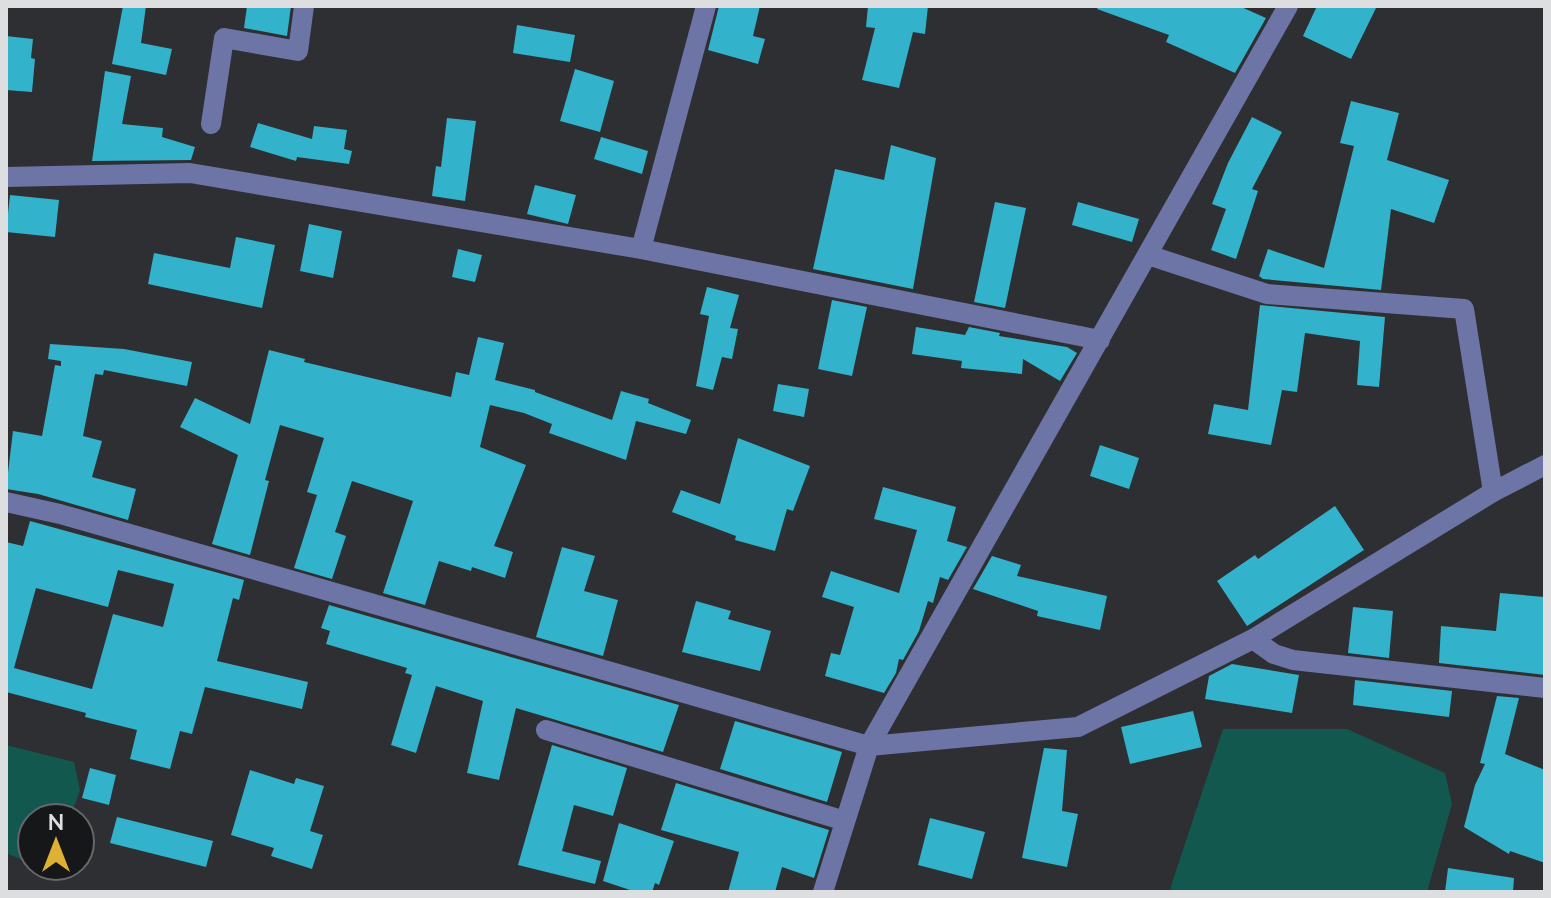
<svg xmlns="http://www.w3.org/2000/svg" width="1551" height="898" font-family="'Nunito Sans',sans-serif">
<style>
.water{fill:#13584f}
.building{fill:#33b2cb;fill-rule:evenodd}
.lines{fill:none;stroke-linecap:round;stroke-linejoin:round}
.minor{stroke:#6d74a6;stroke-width:20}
</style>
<rect width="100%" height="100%" fill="#2d2f32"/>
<path class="water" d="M1223,729H1347L1445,773L1452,804L1427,892H1179L1170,889Z
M6,745L74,762L80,790L70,818H32V864L6,853Z"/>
<path class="building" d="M123,6H146L141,43L172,49L166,75L112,64Z
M247,6H291L287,36L244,28Z
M719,6H760L753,36L765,39L758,64L708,50Z
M868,6H928L925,34L913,32L899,88L862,80L875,28L866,27Z
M1098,6H1239L1266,18L1235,73L1166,42L1169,35L1097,9Z
M1317,6H1377L1351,59L1303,36Z
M517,25L575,35L570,62L513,53Z
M6,36L33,39L31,58L35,59L32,92L6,90Z
M575,69L614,81L600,132L560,121Z
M105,71L131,76L122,124L163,128L162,137L195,147L191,160L92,161Z
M1351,101L1399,113L1387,160L1449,180L1434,223L1391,209L1381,290L1263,279L1259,276L1268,249L1324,268L1354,146L1340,143Z
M1252,117L1282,132L1252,189L1258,191L1236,259L1211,250L1226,209L1212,204L1228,163Z
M447,118L476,121L465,201L432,196L436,166L441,167Z
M258,123L312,139L314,126L347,130L344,149L352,151L349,164L297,157L296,161L250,147Z
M601,137L648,151L642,174L594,159Z
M891,145L936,158L913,289L813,269L835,169L884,180Z
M535,185L576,195L568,224L527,214Z
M10,195L59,200L55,237L6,232Z
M995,202L1026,208L1005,308L974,302Z
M1078,202L1139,219L1132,242L1072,225Z
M309,224L342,231L333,278L300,271Z
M236,237L275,245L262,308L148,284L154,253L230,268Z
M458,249L482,255L475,282L452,277Z
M707,287L739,295L730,328L738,329L732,359L722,357L713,390L696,386L709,316L700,314Z
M832,300L867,307L852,376L818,369Z
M1260,305L1385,317L1379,387L1357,385L1360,341L1305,333L1297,392L1282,390L1271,445L1208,434L1214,404L1248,410Z
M916,327L965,335L969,327L1000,333L999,336L1067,347L1077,353L1060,381L1023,359L1022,374L961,368L962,361L912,354Z
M478,337L504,343L495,380L535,390V392L612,420L621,391L649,399L648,403L691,420L686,434L636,421L626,460L549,433L552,424L524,413L490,405L480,447L526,465L494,546L513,552L505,578L472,567L471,571L439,561L425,605L383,593L413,501L352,481L335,532L346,536L332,579L294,568L317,495L307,492L324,438L280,425L265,480L269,481L250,555L212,544L238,455L180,427L195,398L250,424L269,350L305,359L304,362L451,397L456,372L469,375Z
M50,344L124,349L192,362L187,386L104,370L103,375L95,374L83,436L102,441L92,477L136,489L128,520L38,494L6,489L13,431L42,436L55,365L61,366V361L48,359Z
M778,384L809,389L804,417L773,411Z
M738,438L810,466L793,511L787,509L775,551L735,540L736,536L672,512L681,490L720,504Z
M1100,445L1139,458L1129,489L1090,476Z
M883,487L956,507L947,541L967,547L948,580L940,577L933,603L928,601L919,631L903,660L899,659L896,673L884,693L825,676L831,653L840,655L854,607L822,597L831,571L899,593L917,530L874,519Z
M1335,506L1364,550L1247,626L1217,581L1255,555L1258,559Z
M30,521L244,580L239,600L233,598L217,661L308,682L302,709L205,687L192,734L180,731L170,769L130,759L137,730L85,717L86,713L6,692V542L23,546ZM118,570L174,584L163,627L113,614L92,689L14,668L36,588L108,607Z
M562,547L595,556L584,591L618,600L603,656L536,637Z
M992,556L1021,565L1017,576L1107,596L1100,630L1037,616L1038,611L973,589Z
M1500,593L1545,597V675L1439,663L1441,626L1496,631Z
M696,601L731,611L728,619L771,631L760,671L682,652Z
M329,605L679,705L663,752L516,708L499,780L467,773L483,701L436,686L416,753L391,745L412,675L405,673L407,668L326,644L330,631L321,628Z
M1353,607L1393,611L1389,658L1348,653Z
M1232,664L1299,675L1292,713L1205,699L1209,676Z
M1355,680L1452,691L1449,717L1353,705Z
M1497,696L1519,698L1505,754L1545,770V863L1510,851L1509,854L1464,827L1475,785L1485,764L1480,763Z
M1193,711L1202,747L1130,764L1121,727Z
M735,721L842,752L827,802L720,769Z
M552,745L627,768L613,816L574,805L562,851L601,861L595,884L518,865Z
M1044,748L1067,750L1062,811L1078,814L1067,867L1022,858Z
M90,768L116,775L109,805L82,798Z
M250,770L294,784L296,778L324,786L310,831L323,835L312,869L271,856L274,848L231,835Z
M676,783L829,830L814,878L782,867L775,892H728L739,852L661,830Z
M117,817L213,841L206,867L110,843Z
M930,818L985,832L972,879L918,865Z
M619,823L674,841L659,885L655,883L652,892H636L603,881Z
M1448,868L1514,878L1513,892H1445Z"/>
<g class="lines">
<path class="minor" d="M211,124L224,38L298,51L304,6
M6,177L190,173L641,249L1100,340
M641,249L706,6
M1148,255L1267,294L1464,309L1493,492
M6,502L60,514L869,746L1288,6
M1253,639L1274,654L1293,660L1545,688
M546,730L845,821
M823,892L869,746L1078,727L1253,639L1493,492L1545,465"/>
</g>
<rect width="1551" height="898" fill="none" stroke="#dcdedf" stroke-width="16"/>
<g transform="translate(56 842)"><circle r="38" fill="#161718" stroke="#656768" stroke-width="2"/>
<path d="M0-6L14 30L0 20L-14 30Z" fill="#ddb233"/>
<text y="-12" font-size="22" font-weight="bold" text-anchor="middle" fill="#dcdedf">N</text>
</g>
</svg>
